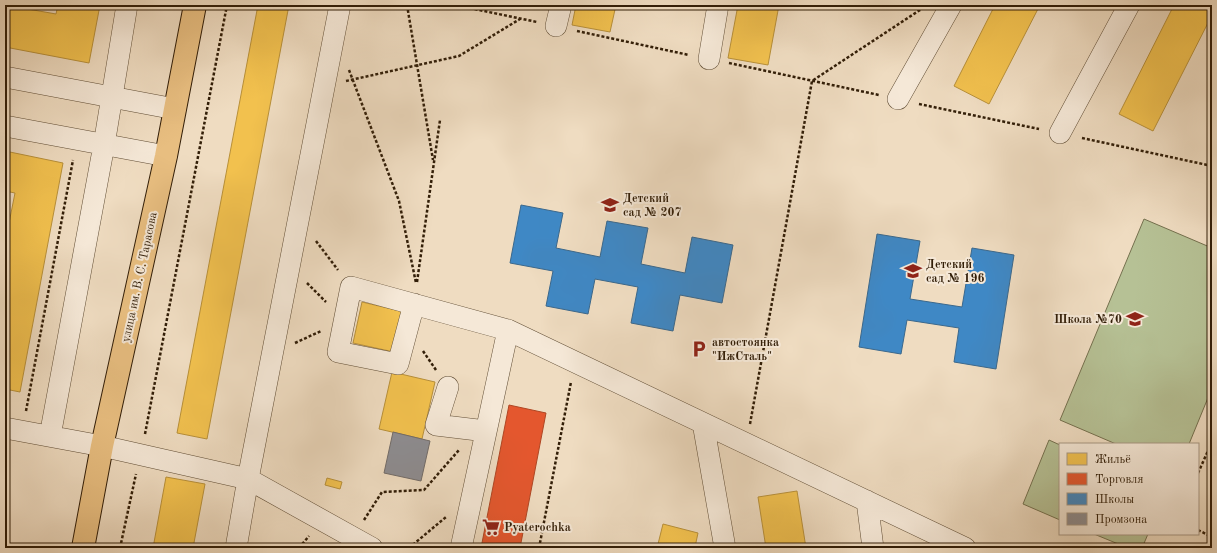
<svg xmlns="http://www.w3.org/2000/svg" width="1217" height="553" font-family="'Old Standard TT',serif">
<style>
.green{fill:#b6c195;stroke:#74704e}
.homes{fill:#f2c14e;stroke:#b89039}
.shops{fill:#e4572e;stroke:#af4623}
.schools{fill:#3f88c5;stroke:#3b688c}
.industry{fill:#8d8d92;stroke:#726c69}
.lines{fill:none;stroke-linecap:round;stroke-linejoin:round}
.minor-casing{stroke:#614e36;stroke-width:22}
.major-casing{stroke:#321e08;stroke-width:24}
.path{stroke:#321e08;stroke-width:2.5;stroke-dasharray:3 2;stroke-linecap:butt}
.minor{stroke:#f5e8d7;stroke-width:21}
.major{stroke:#e8be80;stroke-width:22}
.labels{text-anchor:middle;stroke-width:4;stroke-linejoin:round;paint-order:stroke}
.poi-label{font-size:12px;font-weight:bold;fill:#321e08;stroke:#f5e8d7;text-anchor:start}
.street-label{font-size:12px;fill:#321e08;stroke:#f5e8d7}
</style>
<rect width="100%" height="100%" fill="#efdcc1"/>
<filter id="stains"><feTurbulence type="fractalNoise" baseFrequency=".005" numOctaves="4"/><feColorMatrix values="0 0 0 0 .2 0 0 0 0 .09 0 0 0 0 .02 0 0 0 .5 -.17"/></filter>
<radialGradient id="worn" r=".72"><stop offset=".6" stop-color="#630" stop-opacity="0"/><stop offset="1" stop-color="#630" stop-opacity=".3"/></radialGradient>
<path class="green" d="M1144,219L1212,248V388L1189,444H1116L1060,420Z
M1049,440L1060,445V520L1023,504Z
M1094,534H1148L1142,548H1128Z"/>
<path class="homes" d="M5,5L56,14L58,5H100L89,63L5,47Z
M258,5H289L207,439L177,433Z
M576,5H616L610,32L572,25Z
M738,5H779L768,65L728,58Z
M995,5H1040L989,104L954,86Z
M1174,5H1212V15L1153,131L1119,114Z
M5,151L63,163L20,392L5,389V243L15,193L5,191Z
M362,302L404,312L394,352L353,343Z
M392,372L435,382L422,439L379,429Z
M166,477L205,484L193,548H153Z
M327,478L342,482L340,489L325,485Z
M797,491L806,548H766L758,497Z
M663,524L698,533L695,547L697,548H657Z
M315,544L339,548H314Z"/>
<path class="shops" d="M509,405L546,413L520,548H481Z"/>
<path class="schools" d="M521,205L563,213L556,248L600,257L607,221L648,228L641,264L685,273L692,237L733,245L722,303L680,295L673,331L631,323L638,287L595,279L588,314L546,306L553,271L510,263Z
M877,234L920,241L910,299L962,307L972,248L1014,255L996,369L954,362L959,328L907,320L901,354L859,347Z"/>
<path class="industry" d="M393,432L430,441L421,481L384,473Z"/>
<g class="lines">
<g class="minor-casing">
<path id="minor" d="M556,26L561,5
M709,59L718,5
M5,77L175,109
M898,99L951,5
M5,126L166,156
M1060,133L1129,5
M414,304L398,364L338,352L351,287L508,330L965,548
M448,387L436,425L486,431
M703,423L725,548
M5,428L102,446L248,479L372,548
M50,436L104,145L127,5
M867,501L873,548
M236,548L248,479L340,5
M461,548L508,330"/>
</g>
<g class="major-casing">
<path id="major" d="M83,548L102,446L166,156L195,5"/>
</g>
<path class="path" d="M407,5L433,160
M455,5L537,22
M577,31L689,55
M729,63L879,95
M349,70L399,201L416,283
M346,81L459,56L520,19
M919,104L1039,129
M1082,138L1212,166
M316,241L338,270
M417,282L440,120
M307,283L326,302
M295,343L321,331
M423,351L436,370
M26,411L73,160
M750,424L812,81L926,6
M145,434L227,5
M1198,473L1212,442
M364,520L382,492L424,490L459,450
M1198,530L1212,537
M120,548L136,474
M299,548L309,536
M409,548L446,517
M539,548L571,382"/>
<use href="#minor" class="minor"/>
<use href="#major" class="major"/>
</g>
<defs>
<g id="school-bare" transform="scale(1.38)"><path d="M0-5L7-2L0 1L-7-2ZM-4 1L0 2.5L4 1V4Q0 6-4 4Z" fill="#8f2418" stroke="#f5e8d7" stroke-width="2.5" paint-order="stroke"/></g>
<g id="parking-bare" transform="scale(1.38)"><path d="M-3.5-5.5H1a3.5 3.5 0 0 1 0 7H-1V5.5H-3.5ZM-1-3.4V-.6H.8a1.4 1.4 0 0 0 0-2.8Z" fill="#8f2418" stroke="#f5e8d7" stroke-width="2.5" paint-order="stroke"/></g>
<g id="supermarket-bare" transform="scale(1.38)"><path d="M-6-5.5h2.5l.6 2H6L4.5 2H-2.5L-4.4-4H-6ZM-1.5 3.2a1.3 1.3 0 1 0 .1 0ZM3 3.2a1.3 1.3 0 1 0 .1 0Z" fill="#8f2418" stroke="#f5e8d7" stroke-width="2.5" paint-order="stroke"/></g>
</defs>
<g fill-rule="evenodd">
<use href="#school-bare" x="610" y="205"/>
<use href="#school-bare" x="913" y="271"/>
<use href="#school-bare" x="1135" y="319"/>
<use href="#parking-bare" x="699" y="349"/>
<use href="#supermarket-bare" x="491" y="527"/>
</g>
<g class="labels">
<g class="poi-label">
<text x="623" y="202">Детский<tspan x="623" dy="14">сад № 207</tspan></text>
<text x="926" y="268">Детский<tspan x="926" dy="14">сад № 196</tspan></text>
<text x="1122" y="323" text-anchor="end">Школа №70</text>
<text x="712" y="346">автостоянка<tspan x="712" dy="14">"ИжСталь"</tspan></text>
<text x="504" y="531">Pyaterochka</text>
</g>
<g class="street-label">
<text transform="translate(139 277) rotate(-78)" y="4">улица им. В. С. Тарасова</text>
</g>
</g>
<rect width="1217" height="553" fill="none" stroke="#efdcc1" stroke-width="20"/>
<rect x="6" y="6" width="1205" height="541" fill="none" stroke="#321e08" stroke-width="2"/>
<rect x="10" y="10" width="1197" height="533" fill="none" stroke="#321e08"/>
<rect x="1059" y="443" width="140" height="92" fill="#f5e8d7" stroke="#a79784"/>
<rect x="1067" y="453" width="20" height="12" fill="#f2c14e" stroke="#a79784"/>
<text x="1095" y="463" font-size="12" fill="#321e08">Жильё</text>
<rect x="1067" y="473" width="20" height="12" fill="#e4572e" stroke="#a79784"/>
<text x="1095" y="483" font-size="12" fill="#321e08">Торговля</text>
<rect x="1067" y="493" width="20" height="12" fill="#3f88c5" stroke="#a79784"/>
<text x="1095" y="503" font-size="12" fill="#321e08">Школы</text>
<rect x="1067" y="513" width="20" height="12" fill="#8d8d92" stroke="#a79784"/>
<text x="1095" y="523" font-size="12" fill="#321e08">Промзона</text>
<rect width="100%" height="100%" filter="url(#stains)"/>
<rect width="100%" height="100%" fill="url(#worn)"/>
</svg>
